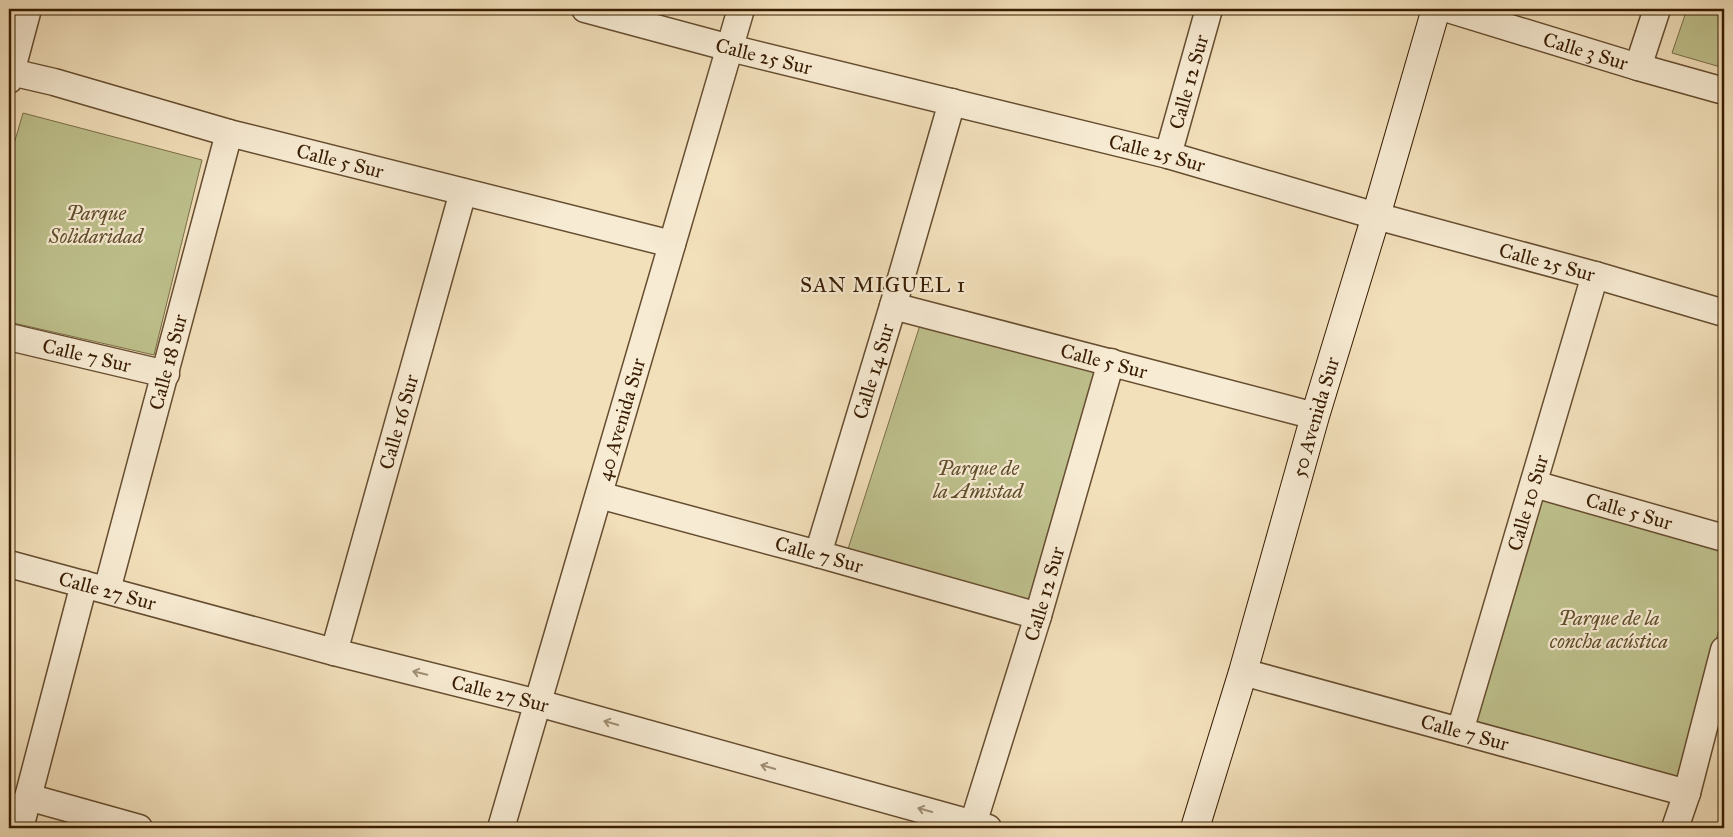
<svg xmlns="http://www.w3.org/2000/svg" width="1733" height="837" font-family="'IM FELL Great Primer',serif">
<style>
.green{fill:#bec18d;stroke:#7b6e47}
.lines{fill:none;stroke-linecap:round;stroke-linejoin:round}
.street-casing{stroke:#664d30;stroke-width:29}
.secondary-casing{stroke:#381c01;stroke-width:30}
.street{stroke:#f7ebd3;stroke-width:26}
.secondary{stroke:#f7ebd3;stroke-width:28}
.oneway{stroke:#a18e74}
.labels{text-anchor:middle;stroke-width:4.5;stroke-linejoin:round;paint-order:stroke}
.street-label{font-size:20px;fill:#381c01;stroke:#f7ebd3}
.park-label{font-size:20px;font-style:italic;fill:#604e2b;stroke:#f7ebd3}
.neighbourhood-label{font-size:21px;letter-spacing:1px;fill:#381c01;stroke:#f7ebd3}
</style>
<rect width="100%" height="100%" fill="#f2e0bb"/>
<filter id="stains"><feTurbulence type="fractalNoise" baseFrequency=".004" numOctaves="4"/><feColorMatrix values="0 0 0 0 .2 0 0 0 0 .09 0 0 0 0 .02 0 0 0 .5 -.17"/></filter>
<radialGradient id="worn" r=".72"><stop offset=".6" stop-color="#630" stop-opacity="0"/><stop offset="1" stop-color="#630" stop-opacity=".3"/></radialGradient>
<path class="green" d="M1687,9H1724V68L1672,53Z
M23,113L202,160L154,355L9,322V161Z
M921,322L1115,370L1047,607L847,552Z
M1535,491L1724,542V611L1678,779L1473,724Z"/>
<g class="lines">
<g class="street-casing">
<g id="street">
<path id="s1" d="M585,9L730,48L1168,155L1376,216L1595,275L1724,313"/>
<path id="s2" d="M1448,9L1638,67L1724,91"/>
<path d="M1638,67L1657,9"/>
<path id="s3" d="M11,72L54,82L229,133L672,244"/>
<path d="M9,80L28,9"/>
<path id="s4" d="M1168,155L1209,9"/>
<path id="s5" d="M893,306L1315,416"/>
<path id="s6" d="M9,337L166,374"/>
<path id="s7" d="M1534,484L1724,538"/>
<path id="s8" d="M599,495L818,554L1038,616"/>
<path id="s9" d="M818,554L893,306L952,102"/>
<path id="s10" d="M9,564L334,652L538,703L988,828"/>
<path id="s11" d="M107,590L229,133"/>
<path id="s12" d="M334,652L463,192"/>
<path id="s13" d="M1243,672L1687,793"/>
<path id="s14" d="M1460,731L1595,275"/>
<path d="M28,797L139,828"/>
<path id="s15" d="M973,824L1038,616L1111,362"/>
<path d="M20,828L84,584"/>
<path id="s16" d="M501,828L741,9"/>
<path d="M1675,828L1687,793L1724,650"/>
</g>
</g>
<g class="secondary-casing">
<g id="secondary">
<path id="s17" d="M1195,828L1243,672L1315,416L1376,216L1436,9"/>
</g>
</g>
<use href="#street" class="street"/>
<use href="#secondary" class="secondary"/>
</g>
<defs><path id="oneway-shaft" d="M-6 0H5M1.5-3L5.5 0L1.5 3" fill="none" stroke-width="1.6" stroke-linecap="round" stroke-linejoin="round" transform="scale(1.25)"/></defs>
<g class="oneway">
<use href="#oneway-shaft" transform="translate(420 673) rotate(-166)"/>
<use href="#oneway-shaft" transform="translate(611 723) rotate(-164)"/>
<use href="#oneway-shaft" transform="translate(768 767) rotate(-164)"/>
<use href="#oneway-shaft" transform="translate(925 810) rotate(-164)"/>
</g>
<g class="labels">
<g class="street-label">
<text dy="7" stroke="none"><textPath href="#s2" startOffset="144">Calle 3 Sur</textPath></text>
<text dy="7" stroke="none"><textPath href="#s1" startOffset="185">Calle 25 Sur</textPath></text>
<text dy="7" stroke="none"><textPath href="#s4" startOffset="76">Calle 12 Sur</textPath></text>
<text dy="7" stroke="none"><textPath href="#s1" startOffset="590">Calle 25 Sur</textPath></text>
<text dy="7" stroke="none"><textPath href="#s3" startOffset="341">Calle 5 Sur</textPath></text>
<text dy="7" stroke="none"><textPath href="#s1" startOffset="995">Calle 25 Sur</textPath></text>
<text dy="7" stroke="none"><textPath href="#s6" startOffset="80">Calle 7 Sur</textPath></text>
<text dy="7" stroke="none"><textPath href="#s5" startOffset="218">Calle 5 Sur</textPath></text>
<text dy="7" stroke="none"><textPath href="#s11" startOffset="236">Calle 18 Sur</textPath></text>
<text dy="7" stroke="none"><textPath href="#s9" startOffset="191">Calle 14 Sur</textPath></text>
<text dy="7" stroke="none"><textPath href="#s16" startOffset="426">40 Avenida Sur</textPath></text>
<text dy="7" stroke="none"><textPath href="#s17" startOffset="428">50 Avenida Sur</textPath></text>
<text dy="7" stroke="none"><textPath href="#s12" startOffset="239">Calle 16 Sur</textPath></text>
<text dy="7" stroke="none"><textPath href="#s14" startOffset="238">Calle 10 Sur</textPath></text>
<text dy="7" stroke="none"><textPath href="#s7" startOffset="99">Calle 5 Sur</textPath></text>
<text dy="7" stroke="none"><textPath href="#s8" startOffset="228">Calle 7 Sur</textPath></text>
<text dy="7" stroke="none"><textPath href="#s10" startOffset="102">Calle 27 Sur</textPath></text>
<text dy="7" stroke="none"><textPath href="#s15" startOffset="241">Calle 12 Sur</textPath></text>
<text dy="7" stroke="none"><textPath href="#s10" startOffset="508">Calle 27 Sur</textPath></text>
<text dy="7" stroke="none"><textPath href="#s13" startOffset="230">Calle 7 Sur</textPath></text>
</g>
<g class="park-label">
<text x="96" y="220">Parque<tspan x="96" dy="23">Solidaridad</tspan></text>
<text x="978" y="475">Parque de<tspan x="978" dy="23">la Amistad</tspan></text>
<text x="1609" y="625">Parque de la<tspan x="1609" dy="23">concha acústica</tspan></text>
</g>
<g class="neighbourhood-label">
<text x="883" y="292">SAN MIGUEL 1</text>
</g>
</g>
<rect width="1733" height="837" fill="none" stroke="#f2e0bb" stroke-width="30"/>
<rect x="10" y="10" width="1713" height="817" fill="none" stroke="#381c01" stroke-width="2.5"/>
<rect x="15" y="15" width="1703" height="807" fill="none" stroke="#381c01"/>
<rect width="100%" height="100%" filter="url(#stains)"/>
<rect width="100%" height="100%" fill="url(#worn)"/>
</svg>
